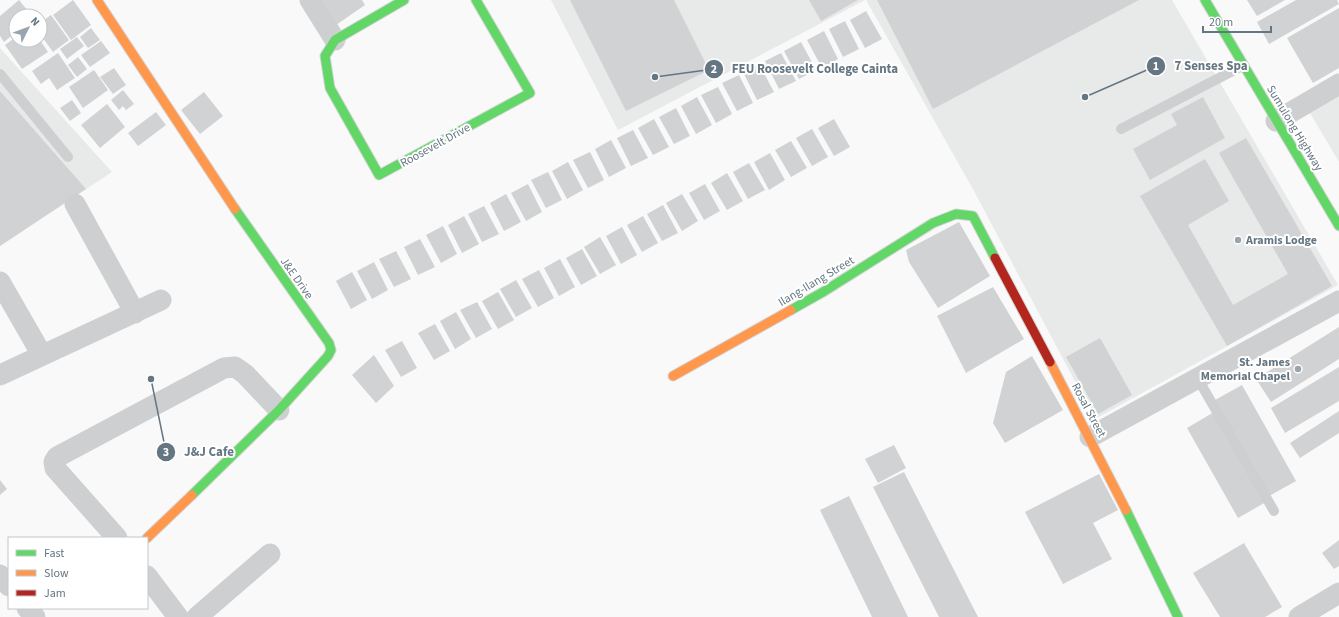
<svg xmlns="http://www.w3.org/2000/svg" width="1339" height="617" font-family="'Source Sans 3',sans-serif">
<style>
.built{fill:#e8e9e9}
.building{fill:#d0d2d3}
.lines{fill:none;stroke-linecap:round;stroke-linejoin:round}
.fast-casing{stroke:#d5d6d7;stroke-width:11}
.slow-casing{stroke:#d5d6d7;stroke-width:11}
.jam-casing{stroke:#d5d6d7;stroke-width:11}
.lane{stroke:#cecfd0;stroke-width:10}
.street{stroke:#cecfd0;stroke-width:21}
.fast{stroke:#63d668;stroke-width:9}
.slow{stroke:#ff974d;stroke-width:9}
.jam{stroke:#b3261e;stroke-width:9}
.poi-dot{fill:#99a4ac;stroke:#fff;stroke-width:1.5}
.labels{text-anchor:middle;stroke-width:4;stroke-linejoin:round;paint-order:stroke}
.street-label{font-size:12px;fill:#657683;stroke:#fff}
.poi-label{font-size:12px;font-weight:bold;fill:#657683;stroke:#fff;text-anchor:start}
.leader{fill:none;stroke:#657683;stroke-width:1.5}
.callout-dot{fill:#657683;stroke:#fff;stroke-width:1.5}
.mark-label{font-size:12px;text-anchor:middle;font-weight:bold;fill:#fff}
.callout-label{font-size:13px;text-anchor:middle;font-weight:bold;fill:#657683;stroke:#fff;stroke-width:4;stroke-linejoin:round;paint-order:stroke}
</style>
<rect width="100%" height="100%" fill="#f9f9f9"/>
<path class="built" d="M551,0H865L618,130Z
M866,0H1172L1338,285L1095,419L974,191Z
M0,48L112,172L0,246Z
M1339,96V162L1310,113Z"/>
<path class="building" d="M19,0L32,16H16V32L4,42L0,36V16Z
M73,0L91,25L71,40L53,15Z
M319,0H362L365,5L336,25Z
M570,0H674L709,70L626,111Z
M809,0H858L821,21Z
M877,0H1139L933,109Z
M1247,0H1285L1257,16Z
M1296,0H1337L1339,4L1269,44L1257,22Z
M1339,8V68L1313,83L1287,38Z
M866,11L882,39L865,48L850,20Z
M51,15L69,40L53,52L40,34V23Z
M845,21L859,49L843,57L829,29Z
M91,28L100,40L88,48L80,37Z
M824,31L838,59L822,68L807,40Z
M16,37V40H40L48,52L22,69L5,45Z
M77,37L84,46L67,59L60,49Z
M101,41L110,53L90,67L81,55Z
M801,42L816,70L799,79L784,51Z
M58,53L75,78L57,90L49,78L41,84L32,71Z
M781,53L796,81L779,89L765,61Z
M78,57L87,69L77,77L68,65Z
M759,64L774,92L757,100L743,72Z
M114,68L126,85L113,94L100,77Z
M94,70L108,90L83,108L69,87Z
M739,75L753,103L737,111L722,83Z
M718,87L732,114L716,123L701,95Z
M123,90L134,104L126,110L123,106L119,110L111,100Z
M0,91L86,189L0,246Z
M204,92L223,116L200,134L181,110Z
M697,97L712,125L696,134L681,106Z
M1203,97L1225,138L1150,180L1133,149L1177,125L1171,114Z
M72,100L81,113L70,121L60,108Z
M107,104L125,127L100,148L81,125Z
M676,108L690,136L674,144L659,117Z
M156,112L166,125L138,146L128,133Z
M654,119L669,147L653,155L638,128Z
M834,119L850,147L834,156L818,128Z
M812,129L828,157L812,166L796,138Z
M633,130L648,158L631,166L617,138Z
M1246,138L1332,286L1227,346L1140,196L1205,159L1229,201L1188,225L1233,305L1288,274L1219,153Z
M611,140L626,168L609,177L595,149Z
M791,141L807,168L791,177L775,150Z
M590,152L604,180L588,188L573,160Z
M770,153L785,180L769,190L754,162Z
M568,162L583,190L567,199L552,171Z
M749,163L765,190L748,199L733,172Z
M548,172L562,200L546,208L531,180Z
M727,173L743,201L727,210L711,183Z
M528,184L542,212L526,221L511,193Z
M705,184L720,211L704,220L689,193Z
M506,194L521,222L504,231L490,203Z
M682,194L698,221L682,231L666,203Z
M663,205L678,233L662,241L647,214Z
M484,206L499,234L482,242L468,214Z
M464,216L479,244L462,253L448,225Z
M643,216L658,243L642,252L627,225Z
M959,222L990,276L938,308L909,262L906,250Z
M443,226L457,254L441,263L426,235Z
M622,227L637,255L621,264L606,236Z
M600,237L616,265L600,274L584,247Z
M420,239L435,267L418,275L404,247Z
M582,249L597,276L581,285L566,258Z
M396,251L411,279L394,287L379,259Z
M560,259L575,287L559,296L544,268Z
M374,262L388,290L372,299L357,271Z
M539,270L554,298L538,307L522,279Z
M352,272L367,300L351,309L336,281Z
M516,280L532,308L516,317L500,289Z
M993,287L1024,339L966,373L937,316Z
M498,292L514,320L498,329L482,301Z
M477,302L492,329L476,338L460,310Z
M456,312L471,339L455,349L440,321Z
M435,324L450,351L434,360L418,333Z
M1339,327V359L1271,402L1256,379Z
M1100,338L1132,395L1098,414L1066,357Z
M402,341L417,368L401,377L385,350Z
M374,355L394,386L376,403L352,375Z
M1032,356L1063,410L1005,443L993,423L1006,372Z
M1339,367V401L1285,433L1271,408Z
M1242,385L1296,481L1269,496L1215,400Z
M1339,411V433L1300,458L1290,443Z
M1214,412L1266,502L1238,518L1187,428Z
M894,445L906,468L878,483L865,459Z
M904,472L978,617H939L873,487Z
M1099,474L1118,510L1093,523L1112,559L1063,584L1025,512Z
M0,480L7,489L0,495Z
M849,496L908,617H872L820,510Z
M1339,540V566L1334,569L1322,553Z
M1244,543L1282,607L1265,617H1220L1193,573Z"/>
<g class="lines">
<g class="fast-casing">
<path id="fast" d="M404,0L335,40L325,56L330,88L379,175L530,93L476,0
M1205,0L1339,226
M791,310L823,292L933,223L956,214L973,216L995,258
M192,495L279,410L328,356L331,350L329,343L235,209
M1126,510L1178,617"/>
</g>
<g class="slow-casing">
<path id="slow" d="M97,0L235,209
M1050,362L1126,510
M673,376L791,310
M147,538L192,495"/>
</g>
<g class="jam-casing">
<path id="jam" d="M995,258L1050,362"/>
</g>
<path class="lane" d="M0,74L68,157
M1121,129L1244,65
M1198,379L1274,511"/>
<path class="street" d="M310,0L335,40
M1276,121L1339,84
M75,204L135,313
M0,282L42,355
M0,375L161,300
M1090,437L1339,301
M117,538L55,468L54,462L57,457L224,368L235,367L245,374L279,410
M0,575L9,586
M147,576L178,617
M27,608L35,617
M197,617L270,554
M1299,617L1339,593"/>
<use href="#fast" class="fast"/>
<use href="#slow" class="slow"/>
<use href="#jam" class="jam"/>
</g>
<g class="poi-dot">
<circle cx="1238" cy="240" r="4"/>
<circle cx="1298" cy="369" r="4"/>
</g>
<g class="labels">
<g class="street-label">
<text transform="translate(1295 128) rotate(59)" y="4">Sumulong Highway</text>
<text transform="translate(435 145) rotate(-29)" y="4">Roosevelt Drive</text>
<text transform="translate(297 278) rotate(55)" y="4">J&amp;E Drive</text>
<text transform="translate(816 281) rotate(-31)" y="4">Ilang-Ilang Street</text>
<text transform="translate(1089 410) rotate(62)" y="4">Rosal Street</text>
</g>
<g class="poi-label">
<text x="1246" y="244">Aramis Lodge</text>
<text x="1290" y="366" text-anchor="end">St. James<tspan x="1290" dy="14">Memorial Chapel</tspan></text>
</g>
</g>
<path class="leader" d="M1085 97L1156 66M655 77L714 69M151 379L166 452"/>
<g class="callout-dot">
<circle cx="1085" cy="97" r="4"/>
<circle cx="655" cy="77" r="4"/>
<circle cx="151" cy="379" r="4"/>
<circle cx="1156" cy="66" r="10"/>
<circle cx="714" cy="69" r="10"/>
<circle cx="166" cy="452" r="10"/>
</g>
<g class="mark-label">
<text x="1156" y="70">1</text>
<text x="714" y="73">2</text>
<text x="166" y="456">3</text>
</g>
<g class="callout-label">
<text x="1211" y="70">7 Senses Spa</text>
<text x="815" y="73">FEU Roosevelt College Cainta</text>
<text x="209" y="456">J&amp;J Cafe</text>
</g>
<rect x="8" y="537" width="140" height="72" fill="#ffffff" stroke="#c1c8cd"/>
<rect x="16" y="550" width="20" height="6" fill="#63d668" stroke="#c1c8cd"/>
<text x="44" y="557" font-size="12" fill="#657683">Fast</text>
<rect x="16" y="570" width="20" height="6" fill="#ff974d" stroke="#c1c8cd"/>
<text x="44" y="577" font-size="12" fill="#657683">Slow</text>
<rect x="16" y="590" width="20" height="6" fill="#b3261e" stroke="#c1c8cd"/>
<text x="44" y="597" font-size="12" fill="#657683">Jam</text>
<g transform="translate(28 28) rotate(48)"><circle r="19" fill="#ffffff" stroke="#c1c8cd"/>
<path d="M0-3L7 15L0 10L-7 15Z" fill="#99a4ac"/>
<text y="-6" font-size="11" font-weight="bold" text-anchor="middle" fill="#657683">N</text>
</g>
<path d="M1203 26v6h68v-6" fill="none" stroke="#657683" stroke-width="2"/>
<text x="1209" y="26" font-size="12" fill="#657683" stroke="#ffffff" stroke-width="3" paint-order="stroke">20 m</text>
</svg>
